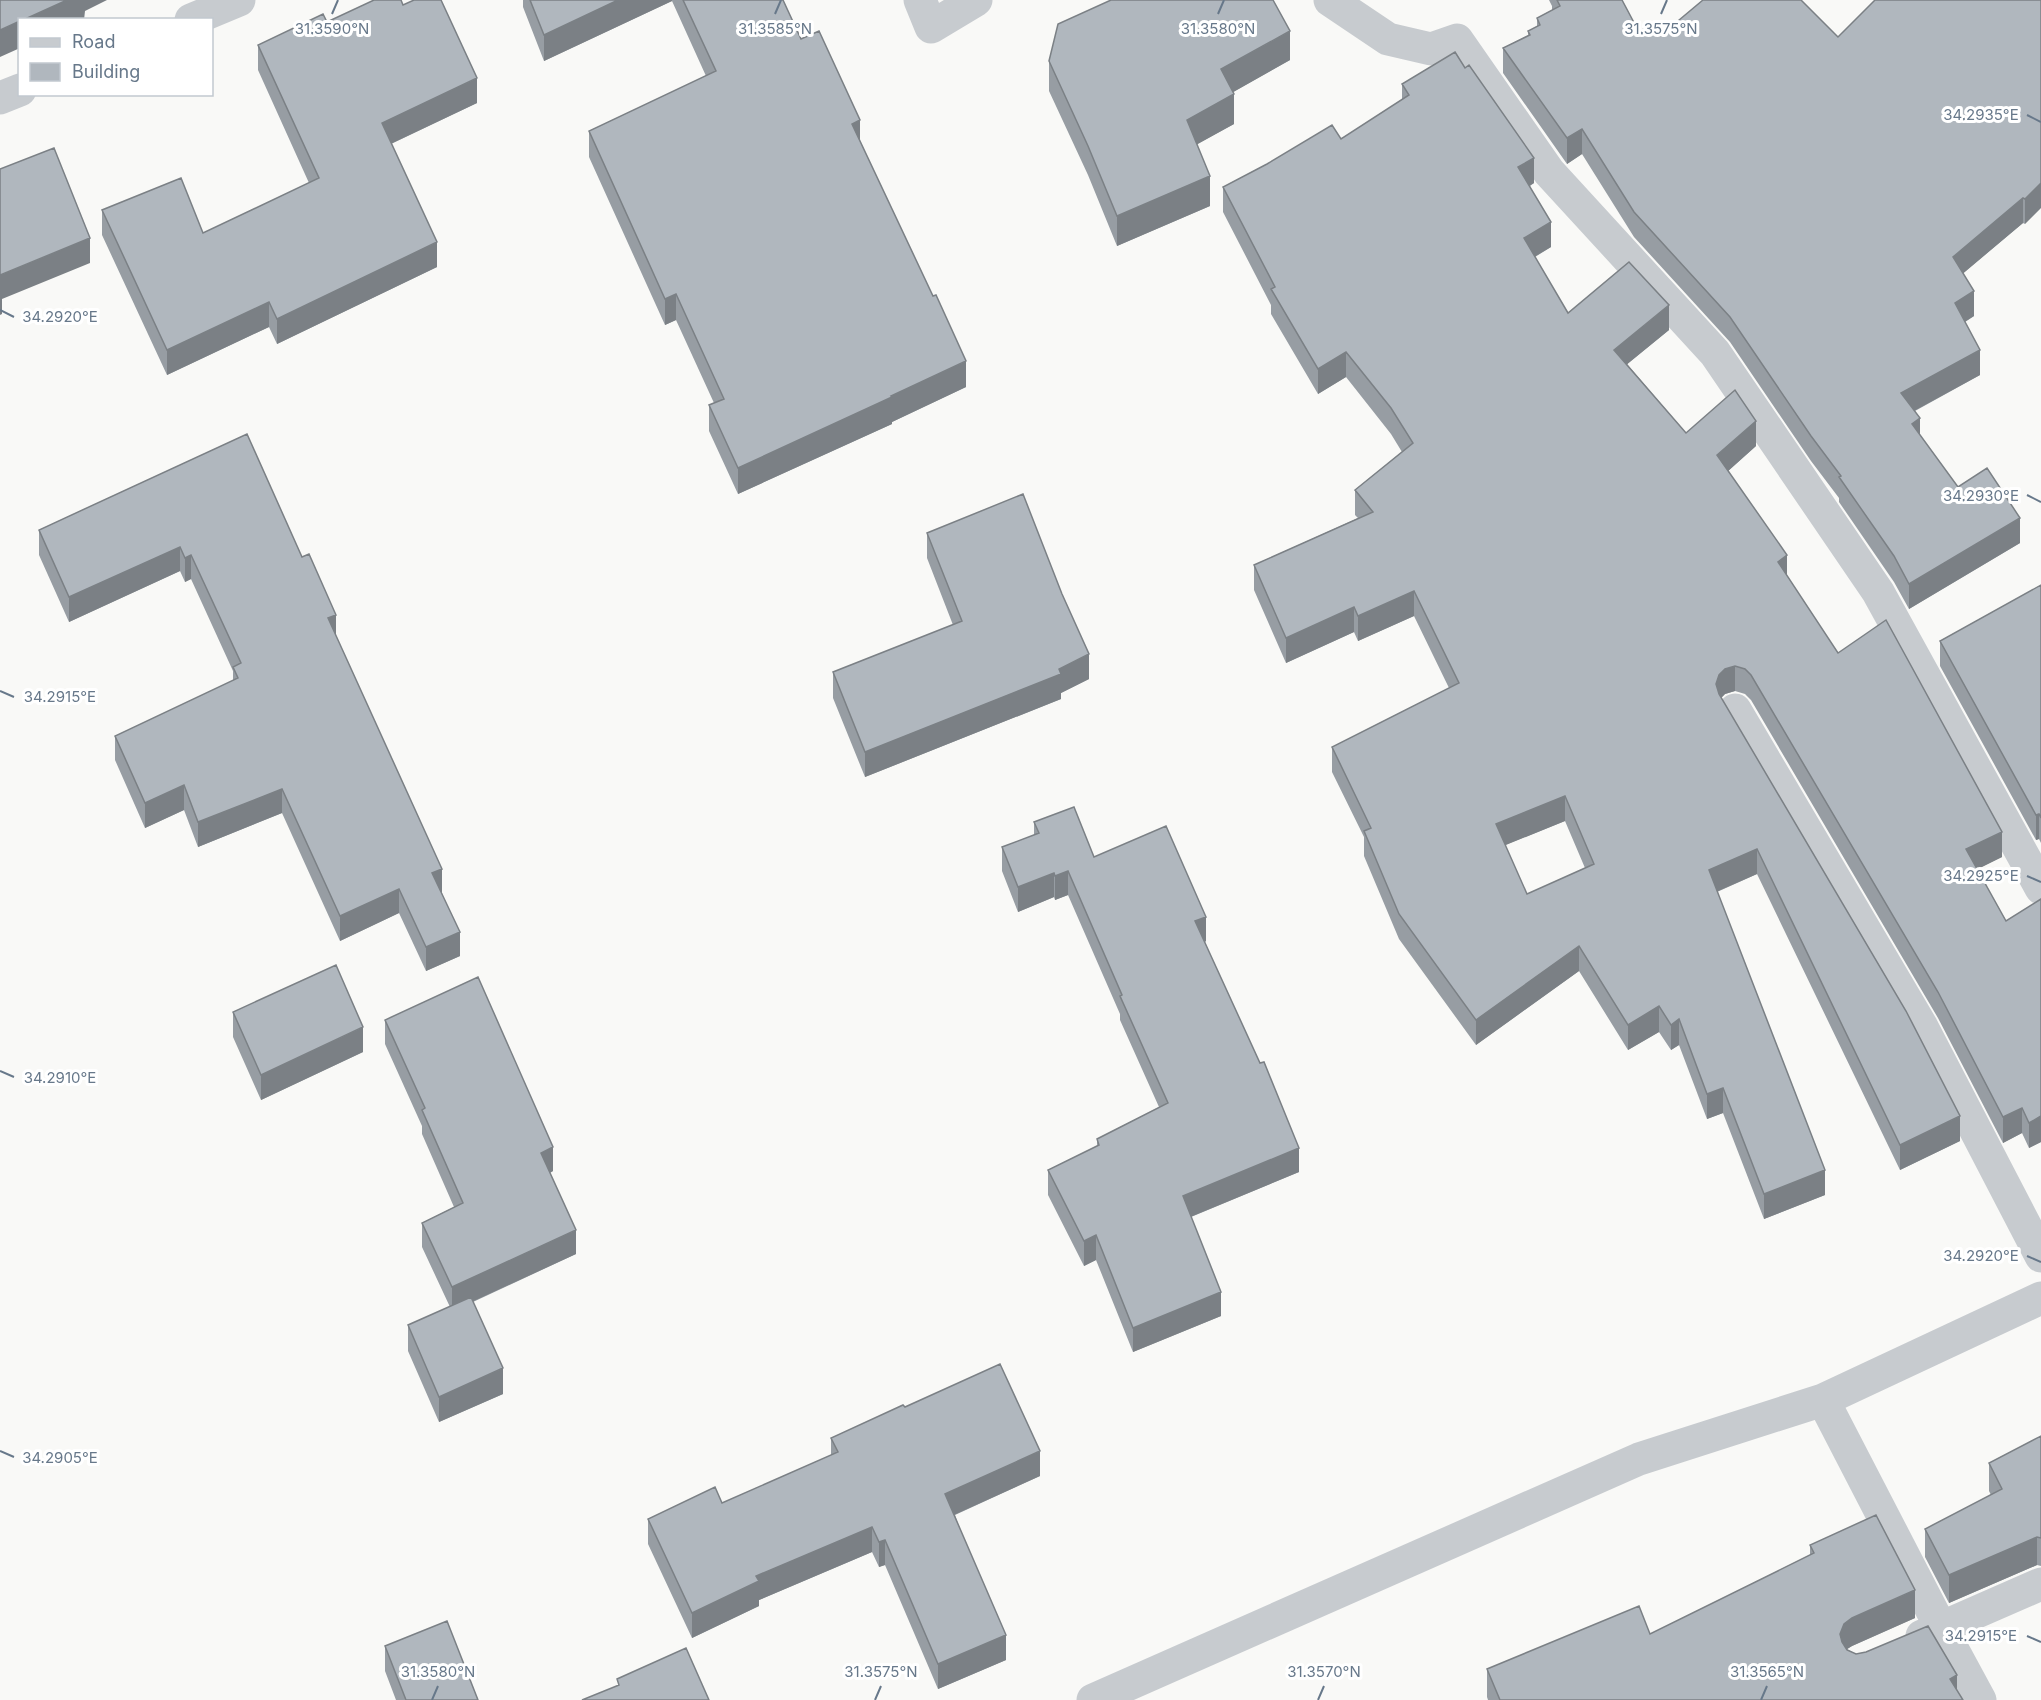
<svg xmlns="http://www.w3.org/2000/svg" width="2041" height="1700" font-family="Inter,sans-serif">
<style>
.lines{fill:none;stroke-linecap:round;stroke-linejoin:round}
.minor{stroke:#c7cbcf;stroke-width:33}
.wall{fill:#979da3;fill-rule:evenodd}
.shaded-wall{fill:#7b8085}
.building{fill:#b0b7be;stroke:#7b8085;stroke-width:1.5;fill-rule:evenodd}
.ticks{fill:none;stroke:#67788a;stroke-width:2}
.ticks-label{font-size:15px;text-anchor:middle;fill:#67788a;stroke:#fff;stroke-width:6;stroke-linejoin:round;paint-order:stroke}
</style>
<rect width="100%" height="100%" fill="#f9f9f7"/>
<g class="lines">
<path class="minor" d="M920,0L931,27L976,0
M1330,0L1388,39L1431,49L1457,40L1549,172L1715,353L1878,592L2041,888
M191,20L239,0
M0,98L20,90
M1735,710L1922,1027L2041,1256
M1823,1400L1941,1628L1980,1700
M1922,1636L2041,1584
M1093,1700L1639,1459L1823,1400L2041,1298"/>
</g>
<path class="wall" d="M523,0H783L801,39L860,141L966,387L892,422V424L738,494L709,431V405L714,403L676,320L665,325L589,157V131L706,76L672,1L544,61L523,7Z
M1549,0H1622L1639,32L1660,36L1838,37L2041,0L2025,224L2023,223L1963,273L1974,316L1965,322L1980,375L1915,411L1920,435L1958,487L2020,543L1909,609L1894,582L1839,502V498L1811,461L1730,342L1634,237L1582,154L1567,164L1503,73V48L1528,35V31L1537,26V18L1552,10V6Z
M403,5L477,103L391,144L437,267L277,344L269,327L167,375L102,235V210L203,233L309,183L258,70V45L327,22Z
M1290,60L1233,92L1234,124L1197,144L1210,206L1117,246L1088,175L1049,91V61Z
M1402,84L1534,183L1530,186L1551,247L1535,257L1568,313L1669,330L1627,364L1686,433L1756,446L1728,471L1787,576L1838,653L2002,857L1977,869L2006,921L2041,899V1142L2029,1148L2022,1133L2003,1143L1938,1018L1751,700L1745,694L1735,691L1725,694L1721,698L1960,1141L1900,1170L1757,874L1717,892L1825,1195L1764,1219L1723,1113L1707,1119L1679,1045L1671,1050L1659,1032L1628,1050L1579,971L1476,1045L1399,939L1364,856V837L1332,772V747L1449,688L1414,616L1358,641L1354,632L1286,663L1254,590V565L1358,518L1355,515V490L1402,452L1391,434L1346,377L1318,394L1271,314V305L1223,212V187L1267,164L1341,139L1402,100ZM1565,821L1585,868L1527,894L1505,845Z
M247,434L336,636L442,893L460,956L426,971L399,913L340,941L282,813L198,847L184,810L145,828L115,760V736L233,681V671L191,579L185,582L180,571L69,622L39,555V530Z
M927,533L1089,679L1061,693V699L865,777L833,698V672L953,625L927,558Z
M2041,585V843L2039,839L2036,840L1940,666V641Z
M1034,822L1094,857L1206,941L1205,942L1299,1172L1191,1217L1221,1316L1133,1352L1096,1260L1084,1266L1048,1195V1170L1097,1146V1139L1159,1107L1120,1020V1014L1068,895L1055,900L1054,897L1018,912L1002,871V847L1034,835Z
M233,1012L363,1052L261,1100L233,1037Z
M385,1020L553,1171L550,1173L576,1254L473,1302L503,1394L439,1422L408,1351V1325L450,1307L422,1247V1223L454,1207L422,1134V1126L385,1044Z
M905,1407L1040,1476L955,1515L1006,1660L938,1689L885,1565L879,1567L872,1552L759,1600V1606L692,1638L648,1544V1519L722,1503L831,1455V1438Z
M2041,1436V1566L2037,1565L1949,1603L1925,1557V1529L1991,1495L1989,1491V1463Z
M1810,1545L1915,1618L1852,1646L1847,1649L1856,1654L1957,1691L1963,1700H1488L1487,1697V1669L1650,1634L1810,1555Z
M385,1646L478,1700H396L385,1671Z"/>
<path class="shaded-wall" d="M67,0H107L85,11L84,20H23Z
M618,0H672V1L544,61V35Z
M20,21V48L0,57V30Z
M1290,31V60L1221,99V69Z
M477,78V103L382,148V123Z
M1234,94V124L1187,150V120Z
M860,120V147L852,124Z
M1582,129V154L1567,164V138Z
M1534,158V183L1518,192V167Z
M1210,176V206L1117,246V216Z
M2041,183V208L2025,224V199Z
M2023,198V223L1953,282V257Z
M1551,222V247L1524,263V238Z
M90,238V263L2,299V314L0,315V275Z
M437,242V267L277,344V319Z
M1974,291V316L1955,328V303Z
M676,294V320L665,325V299Z
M269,302V327L167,375V350Z
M1669,305V330L1614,375V350Z
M1980,350V375L1901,418V393Z
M1346,352V377L1318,394V369Z
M966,361V387L892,422V424L738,494V468Z
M1920,418V443L1912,424Z
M1756,421V446L1717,481V455Z
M2020,518V543L1909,609V584Z
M180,547V571L69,622V597Z
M191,555V579L185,582V558Z
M1787,555V581L1778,562Z
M1414,591V616L1358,641V616Z
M1354,607V632L1286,663V638Z
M336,615V639L328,618Z
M1089,654V679L1061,693V699L865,777V752L1059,669Z
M1735,666V691L1725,694L1719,700L1716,684L1719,675L1725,669Z
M184,785V810L145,828V803Z
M282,789V813L198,847V822Z
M1565,796V821L1496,849V824Z
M2039,814V839L2036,840V815Z
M2002,832V857L1966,875V849Z
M1757,849V874L1709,895V870Z
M442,869V894L432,873Z
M1068,871V895L1055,900V876Z
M1054,873V897L1018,912V887Z
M399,889V913L340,941V916Z
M1206,917V941L1195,946V921Z
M460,932V956L426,971V947Z
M1579,946V971L1476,1045V1020Z
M1659,1006V1032L1628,1050V1025Z
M1679,1019V1045L1671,1050V1025Z
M363,1027V1052L261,1100V1075Z
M1723,1088V1113L1707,1119V1094Z
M2022,1108V1133L2003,1143V1117Z
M1960,1116V1141L1900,1170V1145Z
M2041,1116V1142L2029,1148V1123Z
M553,1147V1171L541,1177V1153Z
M1299,1148V1172L1183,1220V1196Z
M1825,1170V1195L1764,1219V1194Z
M576,1230V1254L452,1311V1287Z
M1096,1235V1260L1084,1266V1241Z
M1221,1292V1316L1133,1352V1328Z
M503,1368V1394L439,1422V1397Z
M1040,1451V1476L945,1519V1494Z
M872,1527V1552L759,1600V1606L692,1638V1613L756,1576Z
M2037,1537V1565L1949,1603V1575Z
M885,1540V1565L879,1567V1542Z
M1915,1590V1618L1852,1646L1844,1651L1840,1661V1634L1844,1624L1852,1618Z
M1006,1635V1660L938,1689V1664Z
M1957,1675V1700L1950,1679Z"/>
<path class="building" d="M0,0H67L23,20H20V21L0,30Z
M374,0H401L403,5L414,0H441L477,78L382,123L437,242L277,319L269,302L167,350L102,210L181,178L203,233L319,178L258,45L323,14L327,22Z
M530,0H618L544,35Z
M683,0H783L801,39L819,31L860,120L852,124L933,296L936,295L966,361L891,396L892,397L738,468L709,405L724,399L676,294L665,299L589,131L716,71Z
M1111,0H1273L1290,31L1221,69L1234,94L1187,120L1210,176L1117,216L1088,146L1049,61L1058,24Z
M1557,0H1622L1639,32L1652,24L1660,36L1703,0H1801L1838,37L1875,0H2041V183L2025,199L2023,198L1953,257L1974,291L1955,303L1980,350L1901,393L1920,418L1912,424L1958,487L1987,468L2020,518L1909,584L1894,556L1839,477L1841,476L1811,436L1730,317L1634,212L1582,129L1567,138L1503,48L1530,35L1528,31L1540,25L1537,18L1560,6Z
M1455,52L1465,68L1469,65L1534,158L1518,167L1551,222L1524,238L1568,313L1629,262L1669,305L1614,350L1686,433L1735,390L1756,421L1717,455L1787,555L1778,562L1838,653L1886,620L2002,832L1966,849L2006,921L2041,899V1116L2029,1123L2022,1108L2003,1117L1938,992L1751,675L1745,669L1735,666L1725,669L1719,675L1716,684L1719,694L1906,1011L1960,1116L1900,1145L1757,849L1709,870L1825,1170L1764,1194L1723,1088L1707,1094L1679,1019L1671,1025L1659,1006L1628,1025L1579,946L1476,1020L1399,914L1364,831L1371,828L1332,747L1459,683L1414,591L1358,616L1354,607L1286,638L1254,565L1373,512L1355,490L1413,443L1391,408L1346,352L1318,369L1271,289L1275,287L1223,187L1267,164L1332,125L1341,139L1409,95L1402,84ZM1565,796L1594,864L1527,894L1496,824Z
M54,148L90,238L0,275V169Z
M247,434L302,557L309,554L336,615L328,618L442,869L432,873L460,932L426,947L399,889L340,916L282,789L198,822L184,785L145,803L115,736L238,678L233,667L241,663L191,555L185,558L180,547L69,597L39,530Z
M1023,494L1062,594L1089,654L1059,669L1061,674L865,752L833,672L962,621L927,533Z
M2041,585V818L2039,814L2036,815L1940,641Z
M1074,807L1094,857L1166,826L1206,917L1195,921L1260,1063L1264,1062L1299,1148L1183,1196L1221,1292L1133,1328L1096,1235L1084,1241L1048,1170L1099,1145L1097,1139L1168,1103L1120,996L1122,995L1068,871L1055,876L1054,873L1018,887L1002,847L1039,833L1034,822Z
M336,965L363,1027L261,1075L233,1012Z
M478,977L553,1147L541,1153L576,1230L452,1287L422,1223L463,1203L422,1110L425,1108L385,1020Z
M471,1297L503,1368L439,1397L408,1325Z
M1000,1364L1040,1451L945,1494L1006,1635L938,1664L885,1540L879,1542L872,1527L756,1576L759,1581L692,1613L648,1519L715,1487L722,1503L838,1452L831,1438L903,1405L905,1407Z
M2041,1436V1538L2037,1537L1949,1575L1925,1529L2002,1489L1989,1463Z
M1876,1515L1915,1590L1852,1618L1844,1624L1840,1634L1842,1642L1847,1650L1856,1654L1866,1652L1928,1626L1957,1675L1950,1679L1963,1700H1500L1487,1669L1639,1606L1650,1634L1814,1553L1810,1545Z
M447,1621L478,1700H406L385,1646Z
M686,1648L709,1700H582L619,1685L617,1679Z"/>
<path class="ticks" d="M332,14L338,0M775,14L781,0M1218,14L1224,0M1661,14L1667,0M2027,115L2041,122M0,310L14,317M2027,495L2041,502M0,691L14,697M2027,876L2041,882M0,1071L14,1077M2027,1256L2041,1262M0,1451L14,1457M2027,1636L2041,1642M432,1700L438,1686M875,1700L881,1686M1318,1700L1324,1686M1761,1700L1767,1686"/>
<g class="ticks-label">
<text x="332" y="34">31.3590°N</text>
<text x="775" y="34">31.3585°N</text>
<text x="1218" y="34">31.3580°N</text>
<text x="1661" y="34">31.3575°N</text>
<text x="1981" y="120">34.2935°E</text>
<text x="60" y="322">34.2920°E</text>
<text x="1981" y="501">34.2930°E</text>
<text x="60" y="702">34.2915°E</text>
<text x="1981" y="881">34.2925°E</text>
<text x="60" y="1083">34.2910°E</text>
<text x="1981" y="1261">34.2920°E</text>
<text x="60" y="1463">34.2905°E</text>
<text x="1981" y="1641">34.2915°E</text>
<text x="438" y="1677">31.3580°N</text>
<text x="881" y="1677">31.3575°N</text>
<text x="1324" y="1677">31.3570°N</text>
<text x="1767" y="1677">31.3565°N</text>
</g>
<rect x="18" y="18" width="195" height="78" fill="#ffffff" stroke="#c2c9d0" stroke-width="1.5"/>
<rect x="30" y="38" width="30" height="9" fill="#c7cbcf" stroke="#c2c9d0" stroke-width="1.5"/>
<text x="72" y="48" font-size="18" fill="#67788a">Road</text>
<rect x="30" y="63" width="30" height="18" fill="#b0b7be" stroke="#c2c9d0" stroke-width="1.5"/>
<text x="72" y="78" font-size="18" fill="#67788a">Building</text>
</svg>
